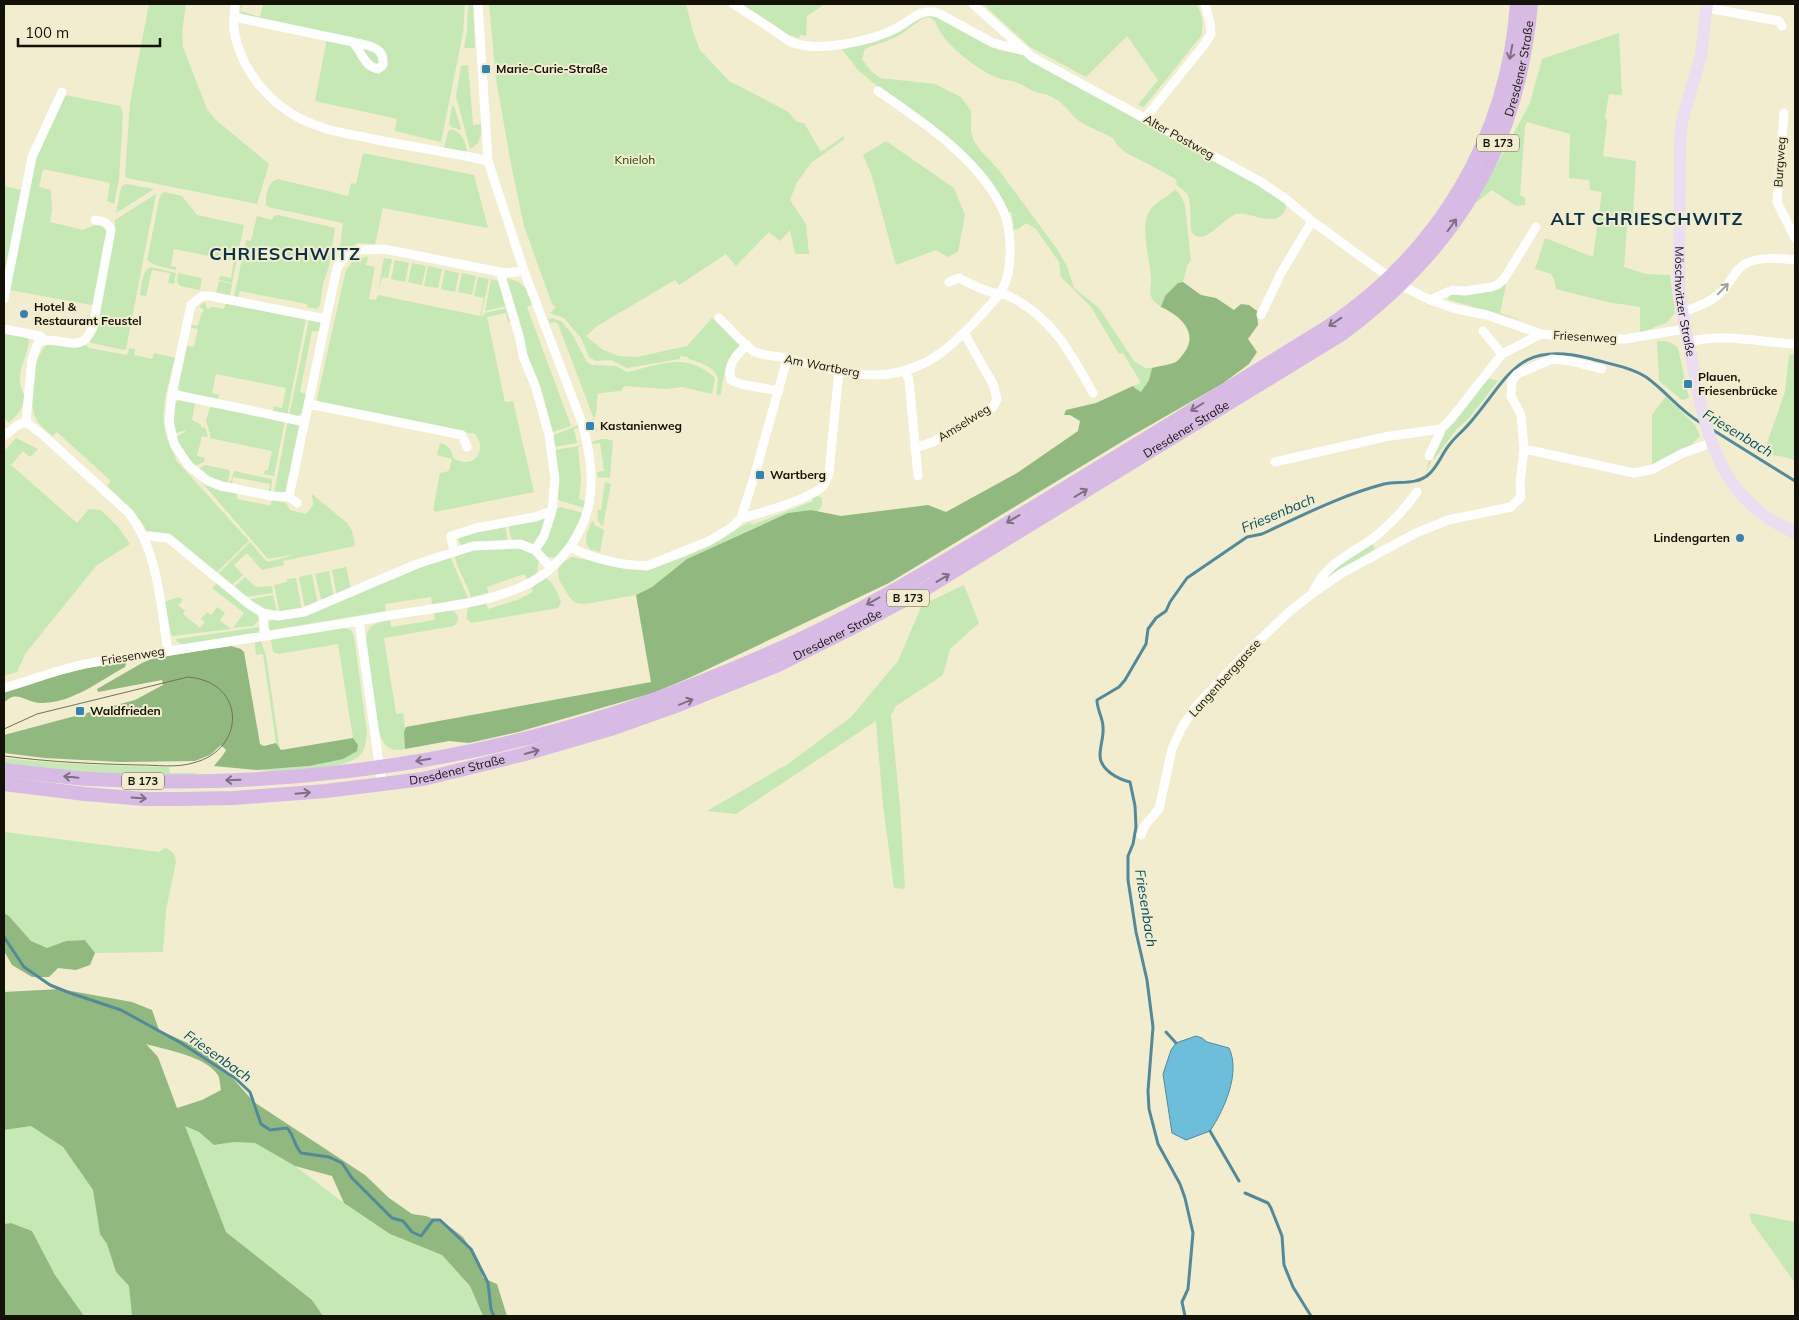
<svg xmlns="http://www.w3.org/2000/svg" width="1799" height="1320" font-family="Mulish,sans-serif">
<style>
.green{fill:#c5e8b5}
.forest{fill:#91b87f;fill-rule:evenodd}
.water{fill:#6cbedb;stroke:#528a9c}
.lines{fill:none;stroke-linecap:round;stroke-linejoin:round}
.stream{stroke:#528a9c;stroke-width:3}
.minor{stroke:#fff;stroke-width:9}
.secondary{stroke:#ebddf2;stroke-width:12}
.primary{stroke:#d7bbe4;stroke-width:14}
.tram{stroke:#73705d;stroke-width:1}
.oneway{stroke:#7f6f81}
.oneway2{stroke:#a1a09c}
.poi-dot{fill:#3383b4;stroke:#f1edce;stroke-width:2}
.labels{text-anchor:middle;stroke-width:4;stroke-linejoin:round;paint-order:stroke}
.shield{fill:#f1edce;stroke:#565443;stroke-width:1}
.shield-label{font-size:11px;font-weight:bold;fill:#141208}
.poi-label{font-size:12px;font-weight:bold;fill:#141208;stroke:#f1edce;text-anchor:start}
.street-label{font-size:12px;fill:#141208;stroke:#f1edce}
.park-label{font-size:12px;fill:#204406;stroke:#f1edce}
.water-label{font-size:14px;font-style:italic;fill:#044f63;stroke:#f1edce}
.district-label{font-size:18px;font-weight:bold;letter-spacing:1px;fill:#093148;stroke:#f1edce}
</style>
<rect width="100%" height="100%" fill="#f1edce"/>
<path class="green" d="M149,4H186L182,32L183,47L207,109L216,120L269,164L257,204L127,178L125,176L130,103Z
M240,4H242L241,11L260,17L263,4H465L463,33L441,142L395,131L397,119L315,101L328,33L241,15Z
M468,4H473L475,48H464L467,32Z
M489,4H686L693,32L700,50L729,81L787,111L797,122L804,123L821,152L845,135L843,140L811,163L796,184L790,200L806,224L809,254H795L790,230L780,241L769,232L736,266L726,254L679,285L675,280L597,326L586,336L603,350L619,356L637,357L687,346L712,318L740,345C726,357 723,377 721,395L716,394C717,389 719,381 717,376C713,366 698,362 689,359L688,357L680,356V359L627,368L611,360L596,361L589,357L581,338L564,318L550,313L556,307L552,304L524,226L511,164L496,79Z
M742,4H825L807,16L806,36L800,35L799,38L787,34Z
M983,4H1197C1201,15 1205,23 1201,36L1144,107L1138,105L1158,80L1127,36L1086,77L1030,47Z
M927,15L940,17L998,50L1026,55L1241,173L1285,202C1286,206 1287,208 1284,212C1273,228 1251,211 1237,214C1224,217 1207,244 1194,235C1187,230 1194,205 1187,194C1184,190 1180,188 1176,184L1177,181L1174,178L1125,152L1117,145L1113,138C1102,132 1090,128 1079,121C1070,114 1064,103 1054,98C1048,94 1042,94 1035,92C1028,89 1022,84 1015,82C1009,80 1002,80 996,77C976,69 941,42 935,21C931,19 929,16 924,18C919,20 905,32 898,36C888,42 875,44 865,49L862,59L871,71L880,78L935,84L961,97L971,111V131L974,141L980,150L998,169L1057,249L1067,266L1074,288L1099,308L1134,361L1145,368H1152L1149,380L1141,392L1136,389L1133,386L1141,383L1123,353L1119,354L1091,307L1061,277L1059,262L1036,229L1026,223L1018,229L1012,230V227L1014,226L1011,212L1007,213L979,171L858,70L841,48L858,46L880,39Z
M1619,33L1622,95L1609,94L1605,117L1607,121L1603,156L1636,161L1633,215L1628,214L1624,267L1646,274L1670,275L1675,313L1666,323L1640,333V307L1607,302L1556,289L1554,279L1551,274L1535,269L1545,238L1593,257L1602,192L1590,190L1589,180L1569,178L1570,134L1527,122L1525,126L1520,195L1525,198V205L1516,206L1492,190L1476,203L1530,103L1542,59Z
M468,65L473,125L481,124C482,136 480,144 470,149L456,96L461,66Z
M65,95L120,106L123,112L119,180L114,204L107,201L110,183L43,169L39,187L51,190L52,210L50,222L83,230L94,225H101L108,230L95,303L92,305L4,289V186L22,190L29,186L39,148Z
M454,106L461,128L460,130L451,127L449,124L452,107Z
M450,129C462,132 464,139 467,150L465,152L444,148L448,132Z
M886,141L954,188L965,215L958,252L948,257L936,250L896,265L872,176L863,155Z
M363,153L474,175L488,228L383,208L375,244L358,243L339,255L343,223L268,207L266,204C266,195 267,182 278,179L348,196L351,183L356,184Z
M126,184L154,189L116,213L121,187Z
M1175,189L1181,196L1185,205L1191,260L1187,266L1183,282L1178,283L1165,296L1161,307C1158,304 1152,301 1151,296C1149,291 1152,283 1151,277C1150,260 1140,227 1149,212C1154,202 1168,198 1175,189Z
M164,192L182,196L197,215L244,225L232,283L219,280L220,276L231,278L234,261L174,249L171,266L176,267V270C166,268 154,266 147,260L160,196Z
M156,194L126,349L124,350L91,343L88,340L95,329L115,233V220Z
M278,215L335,228L329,266L323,284L320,305L317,309L307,307V304L240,291L238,297H234L246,240L251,241L257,216L272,220L274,216Z
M368,256L366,265L375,267L369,299L376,300L378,295L480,316L484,298L474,296L478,277L489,279L481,316H483L484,313L507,308L513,321L508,322L506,313L487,317L505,402L513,401L534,492L435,512L433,510L440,473L449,471L452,459L437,455L440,443C448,445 452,450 453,458C473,471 489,450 475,434L320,403L317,399L346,270L352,262Z
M384,258L392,259L388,278L382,277L378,291Z
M395,260L409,263L405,282L391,279Z
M412,263L426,266L422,285L408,282Z
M428,266L442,269L438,288L424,286Z
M151,267L176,273L174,284L168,283L170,273L152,270L146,296L140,295C142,285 141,272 151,267Z
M445,270L459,273L455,292L441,289Z
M178,273L202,278L200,290L180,286L177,281Z
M462,273L476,276L472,295L458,292Z
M506,278C524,282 526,288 533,304L527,307L571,426L550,433L525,357Z
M491,279L499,281L507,306L485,311Z
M219,281L232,284L230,296L216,293Z
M1502,284L1506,285L1500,313L1524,321L1449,300L1448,298L1452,293Z
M205,302L207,309L213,307L224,309L226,302L306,319L287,416L273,413L274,406L282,408L286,388L216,374L212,393L219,395L217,402L183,394L178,388L187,346L194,347L198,329L190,327L191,325L198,326L201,315L204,310L199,306Z
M553,318L562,322L572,334L587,362L592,365L616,366L627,372C661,365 686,351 715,378L712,394L682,387L666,389L624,386L621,391C614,392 604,392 598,394C596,403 598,411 594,419L597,432L589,428L587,421L594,419L558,324L556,322L550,323L548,319Z
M309,319L319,321L321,324L320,332L312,331L300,392L306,394L302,413L296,417L289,416Z
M4,332L27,337L29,341C28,353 21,364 20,376C19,382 21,386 23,392C28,405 17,414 9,423L4,418Z
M1657,341C1666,341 1672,342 1678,348L1689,398L1682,400L1659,381Z
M48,344H85L89,348L127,355L129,348L135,349L134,355L152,359L154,353L175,358C169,382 159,410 166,435C168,444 174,451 176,460L249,541L215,574L166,535L147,531C137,513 122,500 107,486L111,481L57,432L52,436C48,431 41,427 38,422C26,405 32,356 48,344Z
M1795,354V461C1785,455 1775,457 1764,452L1785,392L1789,355Z
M1488,378L1498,381L1469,418L1456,430L1434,459H1432L1426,473C1433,435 1464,406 1488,378Z
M1666,396L1695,425L1700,436L1691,445L1652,465V415Z
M180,399L195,403L192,420L200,424L202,428L205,427L208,437L202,436L197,456L205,458L204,462L195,466L184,452L176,437L185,432V430L176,433L174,426L175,403Z
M211,404L285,420L274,476L264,474L265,470H268L272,451L210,438V433L206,421Z
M288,420L295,422L299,427L287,491L280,494L274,493Z
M579,425L580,427L574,429L577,443L554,447L551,436Z
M16,438L38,449L30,457L23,451L11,465L77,523L89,509L101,510L118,527L130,544L96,566L25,654L17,672L4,676V451Z
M601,439H607L613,441L610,478L598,477L597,472L604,471L600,443L593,444L592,442Z
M584,445L578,447L581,479L579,499L586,501L584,508L558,500L555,450Z
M205,465L229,470L230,472L228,483L207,476L198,469Z
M234,471L272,479L271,492L269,491L270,484L233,477L232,484H230Z
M198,478L237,493V499L270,506L272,500L286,503L290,510L306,514L313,505L312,494L347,523L352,531L355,546L283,561L284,565L262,570L247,553L234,565L243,575L231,586L217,575L250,542L267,562L291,556L292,555L268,559Z
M605,482L611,484L603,526C597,522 597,517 598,510H601Z
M818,496L822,498V505L818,512L811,510L788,513L687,559L652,587L636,595L585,604L576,603L570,598L559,580L558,569L564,562L572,557L640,570L651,569L685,557L721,540L734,530L750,522L752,525L813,501L812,498Z
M561,507L583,513L567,544L555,558L544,556L540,551C542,537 554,527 556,509Z
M548,515L547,524L534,545L522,540L512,541L508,524Z
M592,521L596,526L604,530L600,552L590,549C582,540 588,531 592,521Z
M505,525L508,541L462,547L458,539L467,534Z
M1371,542L1375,549L1344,568L1320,585L1322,579Z
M518,546L533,551L539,559L537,573L527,579L524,574L487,587L488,593L471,597C467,583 457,570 455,556L469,549Z
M450,556L468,598L432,604L431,597L385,604L386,611L271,630L268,627L267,623C274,616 297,616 307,612C355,592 402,573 450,556Z
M346,567L351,589L337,597L332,570Z
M329,571L334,599L322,603L315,574Z
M312,574L318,605L305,608L299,577Z
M245,577L256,587L272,586L273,593L245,597L233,588Z
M296,578L302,611L280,614L274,585L287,582V579Z
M546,578C554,583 558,594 561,602L558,608L471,623L467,619V610L470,606L486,603L488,609L517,600L533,592L532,588L541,580Z
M217,583L257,614L259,620L253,626L233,628L244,613L212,588Z
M964,585L979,623L950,649L943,675L896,706L891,715L900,807L905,889L894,888L883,805L876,721L736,814L707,811L788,764L851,717L898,661L922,605Z
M273,595L277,613L268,612L246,600Z
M178,597L183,600L178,605L185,611L183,614L200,628L205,622L201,619L207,612L211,615L217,607L225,613L220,620L231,629L174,636L171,635L165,602Z
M451,610L454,611L458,617L457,622L454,626L384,638L396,714L403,713C406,725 404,736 405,749C386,754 382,741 377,725L366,645C366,625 372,624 390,620L391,627L435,620L434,613Z
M259,627V631L256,633L188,644H182L176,641L177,639Z
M344,628L351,630L354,636L367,733C366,741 366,749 360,755C345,771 279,772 257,770L309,766L358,745L353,738L338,644L278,654L273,652L271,640L273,639Z
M261,641L266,656L280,750L276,743L263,654L256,655L255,644L256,642Z
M4,758C59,764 114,766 169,767L170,773H199L185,776L76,772L4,764Z
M4,832L159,852L165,848C173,851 175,854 176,862L166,910L163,952L95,953L85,940L66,941L47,948L31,941L9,916L4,913Z
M31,1126L63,1147L93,1190L100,1234L107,1244L116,1272L129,1286L132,1316H84L55,1275L32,1231L11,1223L4,1224V1130Z
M184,1126L199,1132L214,1145L233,1142L255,1143L295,1166L344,1203L390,1234L442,1255L470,1286L483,1316H323L312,1300L226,1232Z
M1750,1213L1795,1222V1283L1751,1221Z"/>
<path class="forest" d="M1183,282L1201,295L1216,298L1234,310L1241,304L1249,305L1257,311L1258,325L1248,339L1257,352L1249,364L1222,384L1133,435L889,583L689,678L653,693L518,732L469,743L449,741L405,749L404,732L406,727L651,682L636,595L652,587L687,559L788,513L811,510L841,516L928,505L946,512L1017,473L1078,431L1080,421L1070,415H1064L1066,410L1096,403L1133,386L1136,389L1141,392L1149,380L1152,368C1159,366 1169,365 1176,362C1180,359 1184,353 1186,350C1198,330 1177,314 1161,307L1165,296L1178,283Z
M231,646L241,649L244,652L260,744L264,746L276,743L281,750L353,738L358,745L357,751L343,759L309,766L257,770L214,766L223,755L226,750L221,745L210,755L195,761L121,762L45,758L4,753V735L135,700L163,685L162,680L98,692L97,689L142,663L154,658Z
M125,662L126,664L125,667C99,681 74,702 43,703C26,704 17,688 4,703V692L59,675L92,667Z
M4,913L9,916L31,941L47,948L66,941L85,940L95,953L90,965L76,970L58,968L49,977H32L12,965L4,951Z
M60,989L132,1002L152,1010L159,1030L192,1045L220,1064L254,1102L365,1175L389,1198L412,1214L426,1216L446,1224L463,1237L478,1260L483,1278L497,1284L507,1316H483L470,1286L442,1255L390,1234L344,1203L332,1176L295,1166L255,1143L234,1142L214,1145L199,1132L185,1126L226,1232L312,1300L323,1316H132L129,1286L116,1272L107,1244L100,1234L93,1190L63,1147L31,1126L4,1130V992ZM146,1044C167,1050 205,1056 218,1075C220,1079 220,1085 221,1090L202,1100L177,1108L158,1057Z
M11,1223L32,1231L55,1275L84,1316H4V1224Z"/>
<path class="water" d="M1196,1036L1202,1038L1207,1042L1229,1048C1241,1073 1224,1110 1210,1131L1186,1140L1172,1133L1163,1074L1171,1050L1176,1043Z"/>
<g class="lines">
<path class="stream" d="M1713,430L1795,481
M4,937L24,967L50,985L70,993L121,1010L181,1043L235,1078L250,1092L261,1124L270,1130L287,1128C294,1135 294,1145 301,1153L329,1157L342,1163L352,1178L392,1218L403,1221L412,1232L421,1236L433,1220H440L471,1249L488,1283L491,1309L494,1316
M1166,1032L1176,1043
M1210,1131L1239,1181
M1245,1193L1268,1203L1271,1208L1282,1236L1284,1265L1293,1287L1311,1316
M1185,1316L1182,1302L1188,1289L1193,1233L1185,1198L1180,1184L1158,1144L1149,1109L1148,1091L1153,1027L1147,980L1136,932L1128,880V856L1133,844L1136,827L1135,806L1130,782C1118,779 1100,770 1100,755C1100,746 1104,736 1103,727C1103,718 1097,710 1097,700L1119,687L1125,680L1146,644L1148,629L1156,618L1166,611L1170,602L1187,578L1247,537L1262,534C1301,516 1342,495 1384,484C1399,481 1416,485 1428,475C1438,467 1442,453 1450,444C1455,437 1462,432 1468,425C1510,377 1516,339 1592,359C1610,364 1630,367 1646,377C1666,391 1680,411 1701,423"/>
<path class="minor" d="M235,4C235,12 233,22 234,30C242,76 277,113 321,127C337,133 356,135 373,139C411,147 450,152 488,161
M733,4C746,12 759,21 772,29C778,33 785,39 791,42C818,53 872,41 897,28C912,20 919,8 938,13L993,43L1025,51
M973,4L1032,57L1261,182L1286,199L1312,221L1375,267L1406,288L1430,300L1456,309L1487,315L1541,334L1569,337L1598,339H1625L1685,329
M1707,8L1779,21L1782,26
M234,17L353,42
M353,42C368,46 385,46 383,65L378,69C364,66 362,53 353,42Z
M1784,113L1777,202L1795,238
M1145,118L1204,45L1211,34L1210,23L1205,4
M949,282L959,278C969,283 980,289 991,292C997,294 1003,293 1009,296C1052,317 1071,353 1093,393
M4,299L32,157L62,92
M1430,300L1452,290L1465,291L1491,287L1497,285L1504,279L1536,227
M1682,312C1698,307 1714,301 1725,288C1731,280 1737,268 1745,264C1759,256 1780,258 1795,260
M1261,315L1281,273L1312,221
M719,318C728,326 745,347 755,352C762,355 773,356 781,357C814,365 855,379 889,374C931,368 954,344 982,314C989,306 998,298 1003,288C1013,269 1012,229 1003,210C979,159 923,122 878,91
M4,329L40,336L44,340
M1483,331L1502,354
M1688,342C1723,333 1759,342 1795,344
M747,345C737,355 726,364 731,380L740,384L779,391
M905,371L909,380L918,476
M172,394L305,422
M309,404L462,435L467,447
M26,422L43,435L129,513C159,553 160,604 168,651
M1441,429L1451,419L1502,354L1541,334
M4,436L18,425L26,422L32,359L38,343C59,332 80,359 93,327L111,230C107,222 103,221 95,220
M915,448L933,442L993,407L997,399L993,384L964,333
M1524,449L1634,473L1653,469L1683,453L1711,443
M1429,456L1439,435L1441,429
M1275,462L1384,437L1441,429
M289,497L326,319
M297,503L289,497L272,496L221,486L208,481L189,466L174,444L169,421L172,394L191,305L202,296H210L326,319L337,268L343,259L352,252L359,250L384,249L500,272L507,273L524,271
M741,518C759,514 809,499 822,487C826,483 827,478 829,473L839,370
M144,539L149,536L168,538L250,605L263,613L278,616L304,612L417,564L473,546L520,544L535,550L544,536L552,511L555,479L549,435L536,388L523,356L520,339L500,272
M570,547C593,559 621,565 647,566L709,541L732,527L741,518L755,474L787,359
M535,550L551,568
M454,552L451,536L476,528L535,517L552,511
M1313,592C1324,565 1349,555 1372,539C1390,525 1404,510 1417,492
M263,613L265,636
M359,621L382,785
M4,688C28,681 52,672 76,666C99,660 124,659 147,655C226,641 306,631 386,616C436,607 507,604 548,571C551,569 553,566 556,563C597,522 597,476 582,423L524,271L488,161L478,4
M1141,835L1145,825L1159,809L1172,749L1182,727L1197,705L1251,648L1289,612L1313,593L1342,573L1416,533L1448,520L1511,507L1521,497L1520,483L1524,449L1521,415L1511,396L1512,380L1517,374L1552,359L1570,361L1602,369"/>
<path class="secondary" id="s1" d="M1707,4L1701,55L1682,122L1680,141L1679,289C1682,317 1689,344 1694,372C1704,427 1718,485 1768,518C1776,524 1786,528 1795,533"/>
<g class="primary">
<path d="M4,770C32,773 61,777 90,779C265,789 442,768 609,715C663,698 717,676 770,653C862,613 948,559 1034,507C1133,447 1231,387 1329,326C1440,251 1507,138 1517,4"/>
<path id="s2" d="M4,784L85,794L144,799H179L234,798L326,791L423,779L525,754L614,728L676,706L778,665L848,630L925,589L1342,334C1457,248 1518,148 1531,4"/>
</g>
<path class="tram" d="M4,729L37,714L188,677C247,682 246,750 193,763C176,768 157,765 140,765C95,764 49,762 4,756"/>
</g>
<defs><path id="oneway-shaft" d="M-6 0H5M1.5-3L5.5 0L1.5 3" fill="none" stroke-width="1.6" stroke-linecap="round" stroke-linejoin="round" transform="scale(1.25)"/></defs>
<g class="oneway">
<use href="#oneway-shaft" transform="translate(1511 52) rotate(101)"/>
<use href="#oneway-shaft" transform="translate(1452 225) rotate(-54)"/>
<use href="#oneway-shaft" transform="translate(1335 322) rotate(146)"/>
<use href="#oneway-shaft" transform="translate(1197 407) rotate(148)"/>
<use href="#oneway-shaft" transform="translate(1081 493) rotate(-31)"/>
<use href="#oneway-shaft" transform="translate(1013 519) rotate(149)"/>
<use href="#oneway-shaft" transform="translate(943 578) rotate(-31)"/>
<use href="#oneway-shaft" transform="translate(873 601) rotate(151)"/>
<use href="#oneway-shaft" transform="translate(686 702) rotate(-22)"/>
<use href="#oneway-shaft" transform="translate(532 752) rotate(-16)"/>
<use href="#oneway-shaft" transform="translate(423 760) rotate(170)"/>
<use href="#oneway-shaft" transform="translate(71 777) rotate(-174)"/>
<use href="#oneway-shaft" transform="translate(233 780) rotate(178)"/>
<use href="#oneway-shaft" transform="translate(303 793) rotate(-5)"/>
<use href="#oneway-shaft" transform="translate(139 798) rotate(4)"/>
</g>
<use class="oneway2" href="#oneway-shaft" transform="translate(1723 289) rotate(-46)"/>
<g class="poi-dot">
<rect x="481" y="64" width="10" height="10" rx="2.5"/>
<circle cx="24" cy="314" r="5"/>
<rect x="1683" y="379" width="10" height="10" rx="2.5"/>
<rect x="585" y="421" width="10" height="10" rx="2.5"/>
<rect x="755" y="470" width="10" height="10" rx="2.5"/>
<circle cx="1740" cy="538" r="5"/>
<rect x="75" y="706" width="10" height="10" rx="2.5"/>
</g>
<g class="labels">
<g class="shield">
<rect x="1477" y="134.5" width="42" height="17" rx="4"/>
<rect x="887" y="589.5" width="42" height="17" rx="4"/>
<rect x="122" y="772.5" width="42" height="17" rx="4"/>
</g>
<g class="shield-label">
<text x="1498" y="147">B 173</text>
<text x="908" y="602">B 173</text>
<text x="143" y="785">B 173</text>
</g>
<g class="poi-label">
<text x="496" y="73">Marie-Curie-Straße</text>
<text x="34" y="311">Hotel &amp;<tspan x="34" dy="14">Restaurant Feustel</tspan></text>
<text x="1698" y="381">Plauen,<tspan x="1698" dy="14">Friesenbrücke</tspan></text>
<text x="600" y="430">Kastanienweg</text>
<text x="770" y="479">Wartberg</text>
<text x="1730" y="542" text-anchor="end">Lindengarten</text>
<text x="90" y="715">Waldfrieden</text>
</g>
<g class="street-label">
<text dy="4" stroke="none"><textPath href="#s2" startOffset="1776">Dresdener Straße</textPath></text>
<text transform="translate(1179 137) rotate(29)" y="4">Alter Postweg</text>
<text transform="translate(1780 162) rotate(-86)" y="4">Burgweg</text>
<text dy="4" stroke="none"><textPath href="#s1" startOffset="301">Möschwitzer Straße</textPath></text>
<text transform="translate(1585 337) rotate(3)" y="4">Friesenweg</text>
<text transform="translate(822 366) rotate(11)" y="4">Am Wartberg</text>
<text transform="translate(964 423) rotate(-32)" y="4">Amselweg</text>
<text dy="4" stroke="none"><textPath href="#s2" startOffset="1266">Dresdener Straße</textPath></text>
<text dy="4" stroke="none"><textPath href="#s2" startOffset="861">Dresdener Straße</textPath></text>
<text transform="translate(133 656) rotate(-9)" y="4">Friesenweg</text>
<text transform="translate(1225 678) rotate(-48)" y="4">Langenberggasse</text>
<text dy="4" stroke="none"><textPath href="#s2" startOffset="456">Dresdener Straße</textPath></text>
</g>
<g class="park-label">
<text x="635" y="164">Knieloh</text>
</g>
<g class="water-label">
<text transform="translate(1738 433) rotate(31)" y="5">Friesenbach</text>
<text transform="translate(1278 513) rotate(-23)" y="5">Friesenbach</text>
<text transform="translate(1146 908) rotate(81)" y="5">Friesenbach</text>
<text transform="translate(218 1056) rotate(35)" y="5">Friesenbach</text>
</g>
<g class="district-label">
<text x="1647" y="225">ALT CHRIESCHWITZ</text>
<text x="285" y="260">CHRIESCHWITZ</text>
</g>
</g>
<rect width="1799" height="1320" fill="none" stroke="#141208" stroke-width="10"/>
<path d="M18 38v8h142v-8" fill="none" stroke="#141208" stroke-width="2.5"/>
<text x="25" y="38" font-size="15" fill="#141208" stroke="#f1edce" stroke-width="4" paint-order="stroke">100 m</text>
</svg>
